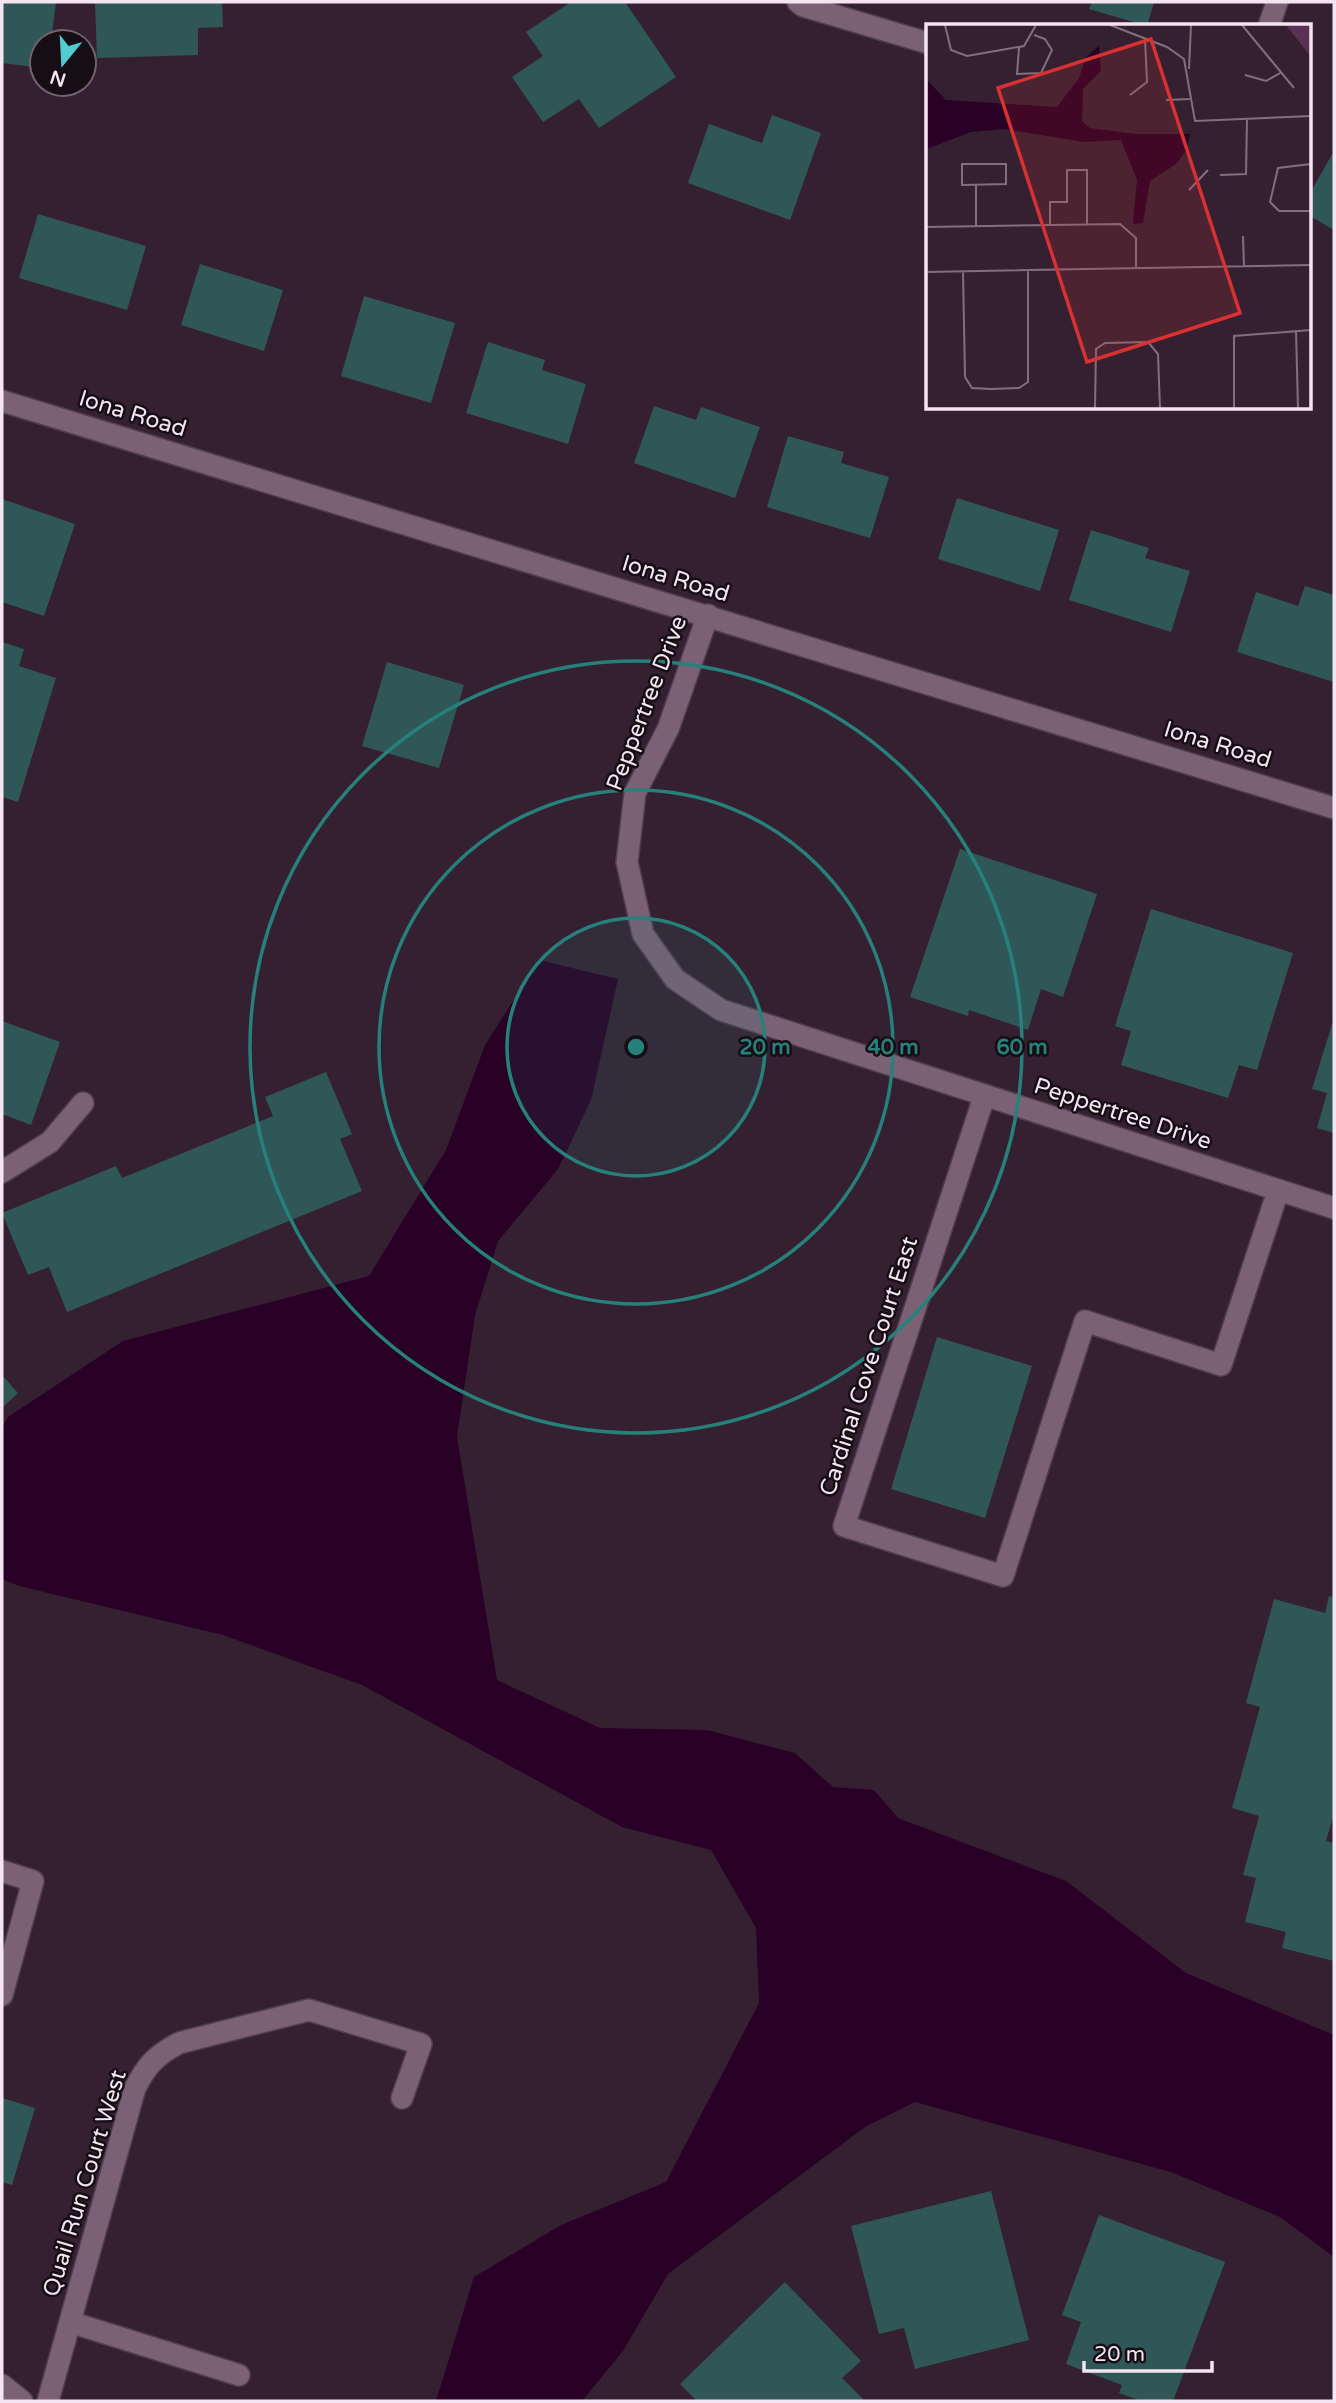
<svg xmlns="http://www.w3.org/2000/svg" width="1336" height="2403" font-family="'Varela Round',sans-serif">
<style>
.water{fill:#290026}
.building{fill:#305758}
.lines{fill:none;stroke-linecap:round;stroke-linejoin:round}
.minor-casing{stroke:#4f3e4e;stroke-width:24}
.minor{stroke:#7a6176;stroke-width:21}
.ring{fill:none;stroke:#26817b;stroke-width:3.5}
.labels{text-anchor:middle;stroke-width:5;stroke-linejoin:round;paint-order:stroke}
.street-label{font-size:23px;fill:#f4e5f1;stroke:#160d15}
.inset-road{fill:none;stroke:#816f7e;stroke-width:2}
.view{fill:#d83132;fill-opacity:0.15;stroke:#d83132;stroke-width:3.5}
.inset-edge{fill:none;stroke:#f4e5f1;stroke-width:3.5}
.centre{fill:#26817b;stroke:#160d15;stroke-width:3.5}
.ring-label{font-size:21px;text-anchor:middle;font-weight:bold;fill:#26817b;stroke:#160d15;stroke-width:5;stroke-linejoin:round;paint-order:stroke}
</style>
<rect width="100%" height="100%" fill="#352032"/>
<path class="water" d="M539,960L618,979L591,1100L558,1169L498,1241L475,1315L457,1437L497,1680L600,1728L707,1730L795,1753L833,1787L874,1790L898,1818L1066,1881L1186,1973L1334,2035V2257L1280,2217L1171,2172L915,2102L865,2127L668,2274L623,2351L582,2401H436L474,2277L561,2225L666,2182L759,2003L756,1928L711,1850L622,1827L362,1685L223,1635L19,1586L2,1579V1428L8,1417L123,1341L369,1276L446,1150L485,1045Z"/>
<path class="building" d="M2,2H56L51,42H42V68L2,63Z
M95,2H222L223,27L198,28V55L97,58Z
M571,2H625L676,77L599,128L579,99L543,122L512,77L543,56L526,32Z
M1092,2H1154L1147,26L1089,9Z
M772,115L821,133L790,220L688,183L709,124L762,143Z
M1334,151V230L1310,216V193Z
M38,214L146,246L127,310L19,278Z
M200,264L283,290L264,351L181,325Z
M364,296L455,323L431,403L341,376Z
M488,342L545,360L542,370L586,384L568,444L466,413Z
M654,406L696,420L701,407L760,427L735,498L634,463Z
M788,436L844,452L841,463L889,477L870,538L767,507Z
M957,498L1059,530L1040,591L938,559Z
M2,499L75,524L44,616L2,602Z
M1091,530L1149,548L1145,558L1190,571L1171,632L1069,600Z
M1305,586L1334,595V682L1237,652L1256,592L1298,606Z
M2,642L24,649L19,666L56,678L18,802L2,797Z
M387,662L464,685L439,768L362,746Z
M960,849L1097,894L1063,997L1041,989L1028,1030L969,1010L968,1016L910,997Z
M1151,909L1293,953L1257,1070L1239,1065L1228,1098L1121,1065L1131,1031L1115,1026Z
M1334,1018V1133L1317,1128L1327,1093L1312,1089Z
M2,1021L60,1042L31,1125L2,1114Z
M326,1072L352,1134L340,1139L362,1191L67,1312L49,1267L28,1275L2,1213L116,1166L122,1178L273,1116L265,1097Z
M937,1337L1032,1366L985,1518L891,1489Z
M2,1375L18,1393L2,1408Z
M1329,1596L1334,1597V1813L1326,1841L1334,1843V1961L1282,1948L1286,1932L1245,1922L1256,1878L1243,1875L1259,1816L1232,1808L1260,1707L1246,1703L1274,1599L1325,1613Z
M2,2098L35,2108L12,2185L2,2182Z
M991,2191L1029,2340L915,2369L904,2328L879,2334L851,2226Z
M1099,2215L1225,2262L1173,2401H1141L1119,2393L1122,2385L1066,2364L1081,2322L1062,2315Z
M785,2282L861,2361L842,2378L865,2401H697L680,2384Z"/>
<g class="lines">
<g class="minor-casing">
<path id="minor" d="M798,2L803,6L928,43
M1269,26L1277,2
M2,401L1334,808
M708,615L668,729L635,793L627,862L643,934L675,979L721,1010L1334,1208
M984,1097L844,1526L1003,1576L1085,1321L1221,1365L1278,1191
M2,1172L50,1142L83,1103
M2,1871L33,1881L2,1995
M70,2322L239,2375
M2,2385L22,2401
M48,2401L135,2088C147,2065 155,2056 179,2043L309,2010L421,2044L402,2098"/>
</g>
<use href="#minor" class="minor"/>
</g>
<circle cx="636" cy="1047" r="129" fill="#26817b" fill-opacity=".12"/>
<g class="ring">
<circle cx="636" cy="1047" r="129"/>
<circle cx="636" cy="1047" r="257"/>
<circle cx="636" cy="1047" r="386"/>
</g>
<g class="labels">
<g class="street-label">
<text transform="translate(133 413) rotate(17)" y="8">Iona Road</text>
<text transform="translate(676 578) rotate(17)" y="8">Iona Road</text>
<text transform="translate(646 703) rotate(-69)" y="8">Peppertree Drive</text>
<text transform="translate(1218 744) rotate(17)" y="8">Iona Road</text>
<text transform="translate(1123 1113) rotate(18)" y="8">Peppertree Drive</text>
<text transform="translate(868 1366) rotate(-72)" y="8">Cardinal Cove Court East</text>
<text transform="translate(84 2183) rotate(-73)" y="8">Quail Run Court West</text>
</g>
</g>
<g transform="translate(926 24)">
<rect width="385" height="385" fill="#352032"/>
<path d="M360,1H385V33Z" fill="#593155"/>
<path d="M173,22L175,47L157,65L156,97L164,104L210,110H264L260,127L250,140L224,157L217,199L207,200L211,156L195,116L158,118L78,105L45,108L0,125V55L20,76L131,83L153,54L160,33Z" fill="#290026"/>
<path class="inset-road" d="M19,1L25,26L41,32L98,22L110,1M184,1L241,23L258,35L269,97L385,92M316,1L368,64M93,24L91,50L115,49L126,26L119,15L108,11M263,45L265,1M319,51L340,57L356,48M204,71L221,58L219,15M240,76L264,75M36,140H80V160L36,161ZM385,140L352,144L344,178L353,187H385M294,151L320,150L321,94M50,160V202M263,166L282,146M124,200V178H141V146H161V200M0,203L194,200L210,214V245M317,212L318,243M0,248L385,241M37,248L39,353L46,364L65,365L93,364L102,358V247M370,307L372,384M169,384L170,325L179,319L222,318L232,330L234,384M308,384V312L385,306"/>
<path class="view" d="M225,15L314,289L161,338L72,64Z"/>
<rect width="385" height="385" class="inset-edge"/>
</g>
<circle cx="636" cy="1047" r="10" class="centre"/>
<g class="ring-label">
<text x="765" y="1054">20 m</text>
<text x="893" y="1054">40 m</text>
<text x="1022" y="1054">60 m</text>
</g>
<rect width="1336" height="2403" fill="none" stroke="#f4e5f1" stroke-width="7"/>
<g transform="translate(63 63) rotate(198)"><circle r="33" fill="#160d15" stroke="#6f636d" stroke-width="2"/>
<path d="M0-5L12 26L0 18L-12 26Z" fill="#51ccd1"/>
<text y="-10" font-size="19" font-weight="bold" text-anchor="middle" fill="#f4e5f1">N</text>
</g>
<path d="M1084 2361v10h128v-10" fill="none" stroke="#f4e5f1" stroke-width="3.5"/>
<text x="1094" y="2361" font-size="21" fill="#f4e5f1" stroke="#160d15" stroke-width="5" paint-order="stroke">20 m</text>
</svg>
